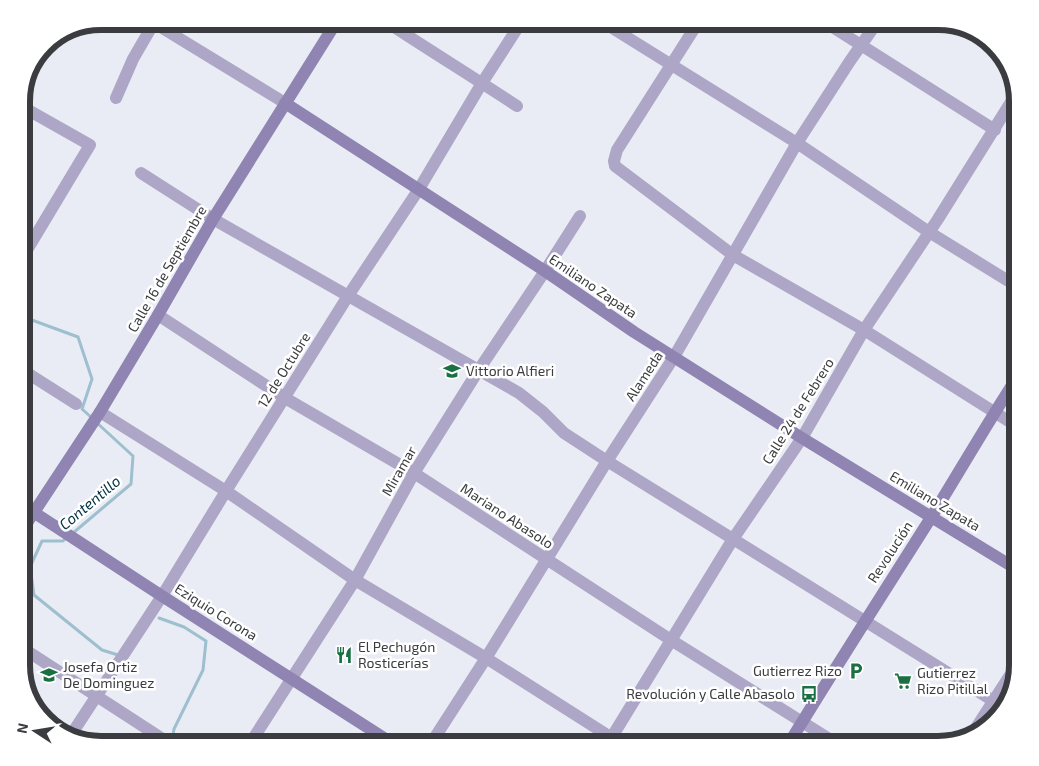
<svg xmlns="http://www.w3.org/2000/svg" width="1039" height="766" font-family="'Exo 2',sans-serif">
<style>
.green{fill:#c5b8c8}
.lines{fill:none;stroke-linecap:round;stroke-linejoin:round}
.stream{stroke:#9dbfce;stroke-width:3}
.street{stroke:#ada6c6;stroke-width:12}
.secondary{stroke:#8f84b2;stroke-width:12}
.labels{text-anchor:middle;stroke-width:5;stroke-linejoin:round;paint-order:stroke}
.street-label{font-size:14px;fill:#3b3c3f;stroke:#fff}
.poi-label{font-size:14px;fill:#3b3c3f;stroke:#fff;text-anchor:start}
.water-label{font-size:15px;font-style:italic;fill:#034;stroke:#fff}
.rim{fill:none;stroke:#3b3c3f;stroke-width:6}
</style>
<rect width="100%" height="100%" fill="#e9ecf4"/>
<path class="green" d="M21,160L29,180L26,220L21,217Z"/>
<g class="lines">
<path class="stream" d="M21,316L78,337L92,379L82,409L92,418
M73,533L131,484L133,456L96,422
M66,538L63,541H42L30,567L34,595L102,650L118,655
M159,618L184,627L206,641L203,670L174,729L172,741"/>
<path class="street" d="M385,21C429,50 473,77 517,106
M601,21L797,143L929,232L1018,287
M699,21L617,150L614,161L615,166L733,255L864,330L1018,427
M823,21L995,130
M154,23L285,103
M116,98L133,59L155,21
M141,173L213,219L519,393L543,412L564,433L607,461L733,539L1003,707
M21,260L90,145L21,106
M158,315L285,398L414,473L671,640L839,745
M21,369L76,404
M100,412L226,491L355,580L486,658L623,745
M21,647L172,745
M71,735L162,596L226,491L348,296L419,189L482,83L522,21
M970,737L1018,663
M249,745L355,580L414,473L478,371L545,271L580,216
M430,745L486,658L607,461L674,357L797,143L850,61L878,21
M607,745L733,539L802,438L864,330L938,219L1016,94"/>
<path class="secondary" d="M285,103L545,271L634,332L802,438L1018,570
M21,504L162,596L395,745
M21,532L100,412L158,315L213,219L337,21
M788,745C835,668 884,592 932,516C961,469 988,422 1018,376"/>
</g>
<defs>
<g id="school-bare" transform="scale(1.35)"><path d="M0-5L7-2L0 1L-7-2ZM-4 1L0 2.5L4 1V4Q0 6-4 4Z" fill="#1a7043" stroke="#fff" stroke-width="2.5" paint-order="stroke"/></g>
<g id="restaurant-bare" transform="scale(1.35)"><path d="M-5-6h1v4h1v-4h1v4h1v-4h1v5L-1.5 .5V6h-2V.5L-5-1ZM5-6V6H3V1.5H1.5Q1.5-4 5-6Z" fill="#1a7043" stroke="#fff" stroke-width="2.5" paint-order="stroke"/></g>
<g id="parking-bare" transform="scale(1.35)"><path d="M-3.5-5.5H1a3.5 3.5 0 0 1 0 7H-1V5.5H-3.5ZM-1-3.4V-.6H.8a1.4 1.4 0 0 0 0-2.8Z" fill="#1a7043" stroke="#fff" stroke-width="2.5" paint-order="stroke"/></g>
<g id="supermarket-bare" transform="scale(1.35)"><path d="M-6-5.5h2.5l.6 2H6L4.5 2H-2.5L-4.4-4H-6ZM-1.5 3.2a1.3 1.3 0 1 0 .1 0ZM3 3.2a1.3 1.3 0 1 0 .1 0Z" fill="#1a7043" stroke="#fff" stroke-width="2.5" paint-order="stroke"/></g>
<g id="bus-bare" transform="scale(1.35)"><path d="M-5-6H5V4H4V6H2V4H-2V6H-4V4H-5ZM-3.5-4V0h7V-4ZM-3.5 1.2v1.5H-2V1.2ZM2 1.2v1.5H3.5V1.2Z" fill="#1a7043" stroke="#fff" stroke-width="2.5" paint-order="stroke"/></g>
</defs>
<g fill-rule="evenodd">
<use href="#school-bare" x="452" y="371"/>
<use href="#restaurant-bare" x="344" y="655"/>
<use href="#parking-bare" x="856" y="671"/>
<use href="#school-bare" x="49" y="675"/>
<use href="#supermarket-bare" x="903" y="681"/>
<use href="#bus-bare" x="809" y="694"/>
</g>
<g class="labels">
<g class="street-label">
<text transform="translate(167 269) rotate(-60)" y="5">Calle 16 de Septiembre</text>
<text transform="translate(593 286) rotate(34)" y="5">Emiliano Zapata</text>
<text transform="translate(284 370) rotate(-58)" y="5">12 de Octubre</text>
<text transform="translate(644 376) rotate(-57)" y="5">Alameda</text>
<text transform="translate(798 411) rotate(-58)" y="5">Calle 24 de Febrero</text>
<text transform="translate(399 471) rotate(-60)" y="5">Miramar</text>
<text transform="translate(935 501) rotate(31)" y="5">Emiliano Zapata</text>
<text transform="translate(507 516) rotate(33)" y="5">Mariano Abasolo</text>
<text transform="translate(890 552) rotate(-57)" y="5">Revolución</text>
<text transform="translate(216 612) rotate(32)" y="5">Eziquio Corona</text>
</g>
<g class="poi-label">
<text x="466" y="376">Vittorio Alfieri</text>
<text x="358" y="652">El Pechugón<tspan x="358" dy="16">Rosticerías</tspan></text>
<text x="63" y="672">Josefa Ortiz<tspan x="63" dy="16">De Dominguez</tspan></text>
<text x="842" y="676" text-anchor="end">Gutierrez Rizo</text>
<text x="917" y="678">Gutierrez<tspan x="917" dy="16">Rizo Pitillal</tspan></text>
<text x="795" y="699" text-anchor="end">Revolución y Calle Abasolo</text>
</g>
<g class="water-label">
<text transform="translate(90 503) rotate(-40)" y="5">Contentillo</text>
</g>
</g>
<path d="M0 0H1039V766H0ZM101 30H938A71 71 0 0 1 1009 101V665A71 71 0 0 1 938 736H101A71 71 0 0 1 30 665V101A71 71 0 0 1 101 30Z" fill="#fff" fill-rule="evenodd"/>
<path class="rim" d="M101 30H938A71 71 0 0 1 1009 101V665A71 71 0 0 1 938 736H101A71 71 0 0 1 30 665V101A71 71 0 0 1 101 30Z"/>
<g transform="translate(35 731) rotate(282)" stroke="#ffffff" stroke-width="4" paint-order="stroke">
<path d="M0-4L9 19L0 12L-9 19Z" fill="#3b3c3f"/>
<text y="-8" font-size="14" font-weight="bold" text-anchor="middle" fill="#3b3c3f">N</text>
</g>
</svg>
